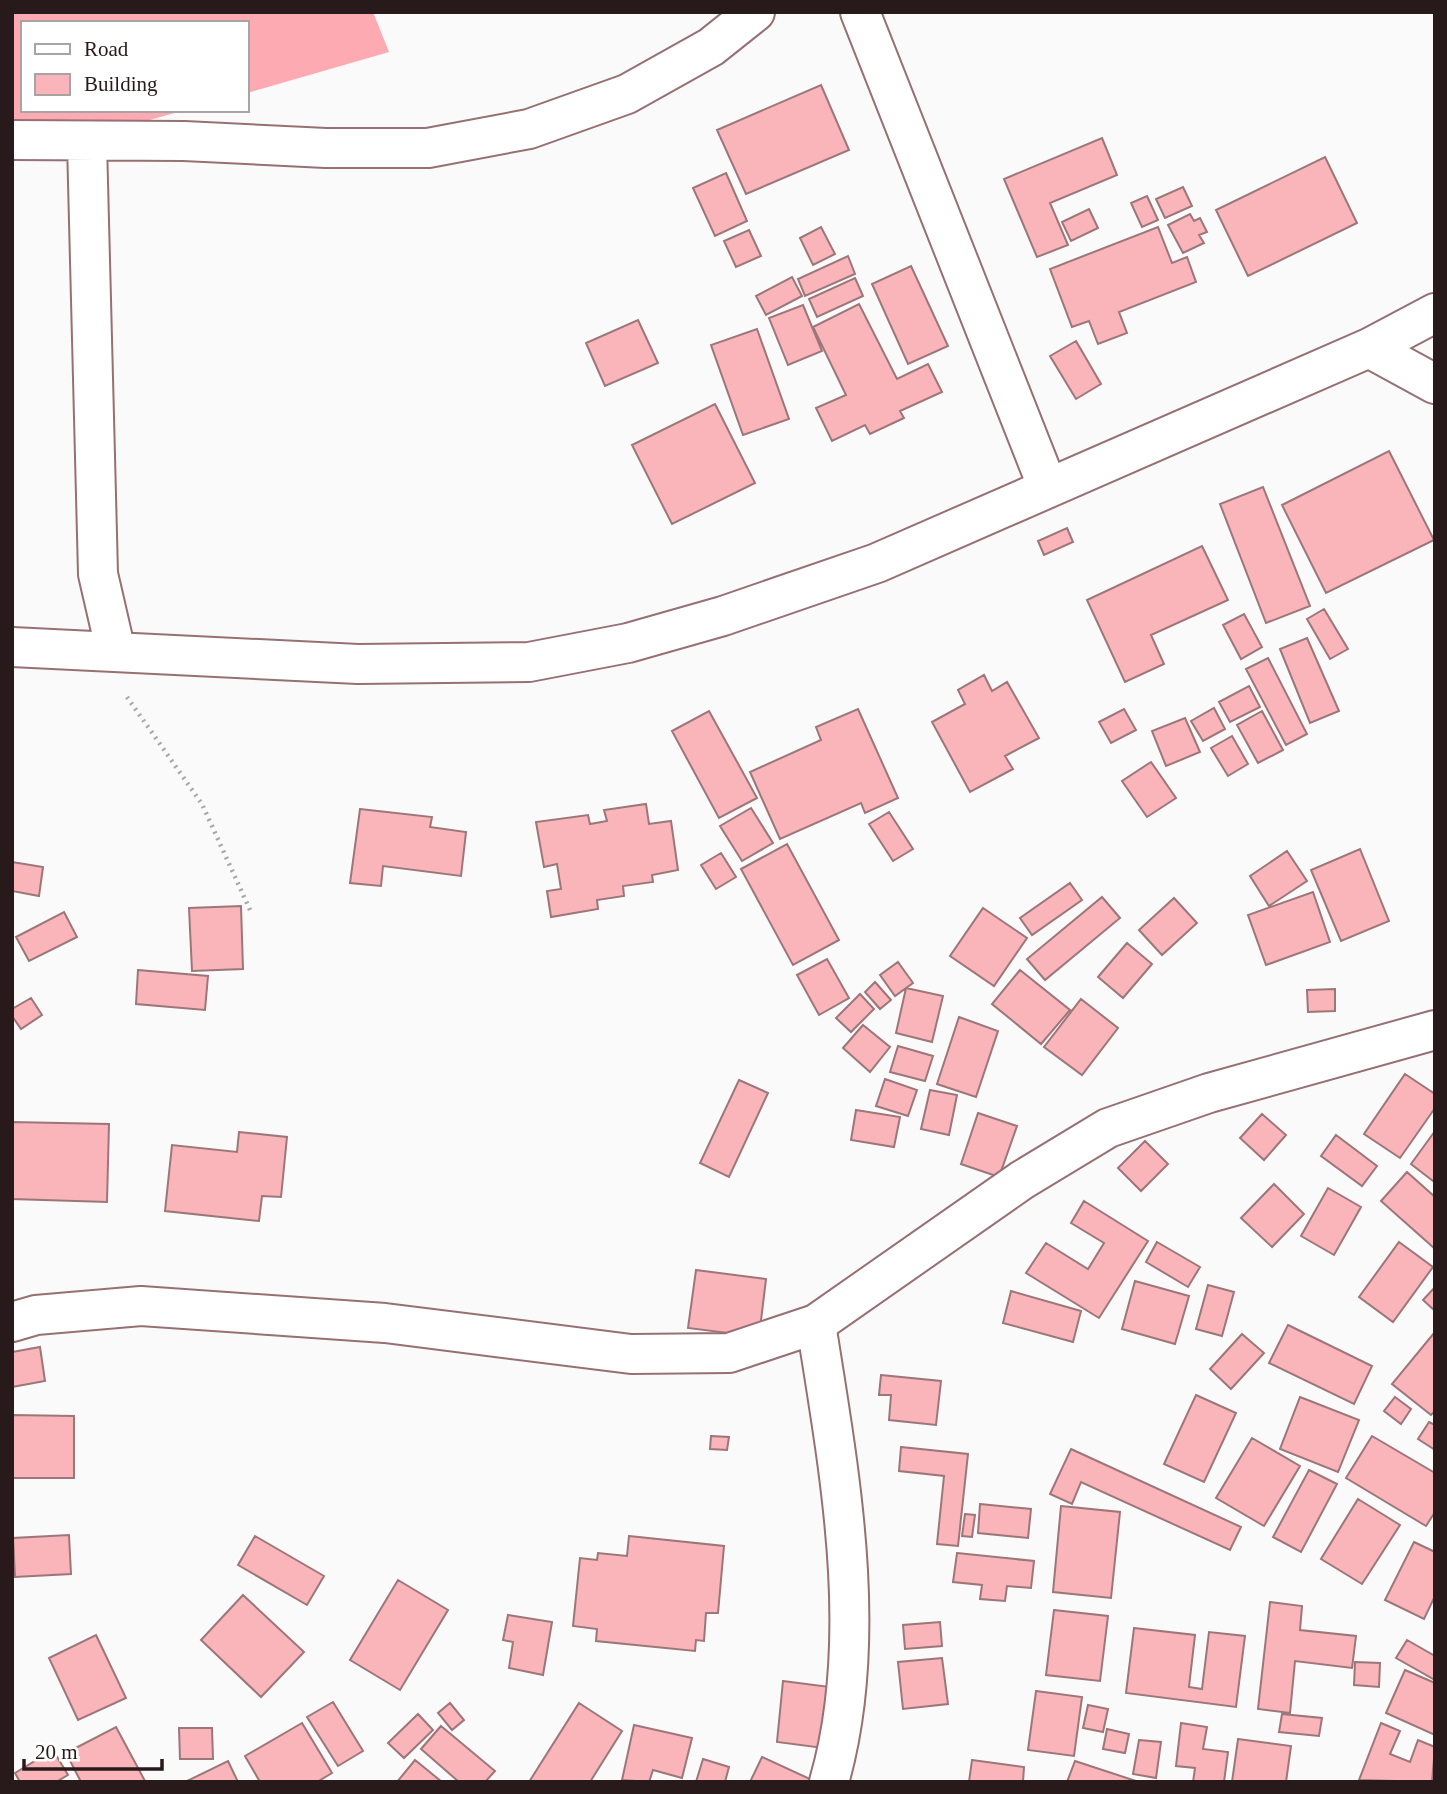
<svg xmlns="http://www.w3.org/2000/svg" width="1447" height="1794" font-family="'Times New Roman',serif">
<style>
.forest{fill:#feaab2}
.building{fill:#f9b5ba;stroke:#9c7679;stroke-width:2}
.lines{fill:none;stroke-linecap:round;stroke-linejoin:round}
.minor-casing{stroke:#967073;stroke-width:42}
.path{stroke:#aba5a6;stroke-width:4.5;stroke-dasharray:2 5;stroke-linecap:butt}
.minor{stroke:#fff;stroke-width:38}
</style>
<rect width="100%" height="100%" fill="#fafafa"/>
<path class="forest" d="M12,12H373L389,52L247,93V23H23V110H185L12,159Z"/>
<path class="building" d="M821,85L849,150L746,194L717,130Z
M1102,138L1117,175L1050,203L1068,245L1037,257L1004,179Z
M1325,157L1357,223L1248,276L1216,210Z
M726,173L747,221L715,236L693,188Z
M1183,187L1192,206L1165,218L1156,199Z
M1147,196L1158,220L1142,227L1131,203Z
M1089,209L1098,228L1071,241L1062,222Z
M1190,214L1194,221L1200,218L1207,232L1199,235L1204,243L1183,253L1168,225Z
M821,227L835,254L813,265L800,238Z
M1158,227L1172,263L1187,257L1196,282L1119,312L1127,333L1098,344L1089,321L1072,327L1050,269Z
M749,230L761,256L736,267L724,241Z
M848,256L855,274L805,296L798,279Z
M911,266L948,346L908,364L872,284Z
M792,277L802,296L766,315L756,296Z
M855,278L863,296L817,317L809,299Z
M859,304L897,379L928,364L942,392L900,411L904,418L870,434L865,425L832,441L816,408L846,395L813,327Z
M803,305L822,351L788,365L769,318Z
M638,320L658,363L605,386L586,343Z
M757,329L789,419L743,435L711,345Z
M1076,341L1101,384L1076,399L1050,356Z
M715,404L755,483L672,524L632,445Z
M1389,451L1434,540L1326,593L1282,505Z
M1263,487L1310,606L1266,623L1220,504Z
M1067,528L1073,542L1044,555L1038,541Z
M1202,546L1228,600L1151,635L1164,664L1125,682L1087,600Z
M1324,609L1348,649L1330,659L1307,619Z
M1244,614L1262,647L1241,659L1223,625Z
M1307,638L1339,711L1310,723L1280,649Z
M1268,658L1307,734L1286,745L1246,669Z
M984,675L992,691L1007,682L1039,738L1005,756L1013,769L970,792L932,722L965,704L958,690Z
M1249,686L1260,707L1230,722L1219,702Z
M1214,708L1225,729L1203,741L1191,721Z
M858,709L898,798L865,813L861,803L780,839L750,772L821,740L816,727Z
M1124,709L1136,730L1111,743L1099,722Z
M709,711L757,798L719,818L672,731Z
M1262,711L1283,750L1258,763L1237,725Z
M1185,718L1200,752L1166,766L1152,731Z
M1232,736L1248,764L1228,776L1211,748Z
M1151,762L1176,798L1147,817L1122,781Z
M646,804L649,824L671,821L678,870L652,875L653,882L623,886L624,896L597,900L598,909L551,917L547,891L561,889L557,864L544,867L536,822L588,815L590,824L607,821L604,810Z
M751,808L773,843L742,861L720,826Z
M360,809L432,817L430,827L466,832L461,876L383,866L381,886L350,883Z
M889,812L913,849L893,861L869,824Z
M787,844L839,940L793,965L741,869Z
M1360,849L1389,921L1341,941L1311,870Z
M1287,851L1307,881L1269,906L1250,876Z
M721,853L736,877L716,889L701,865Z
M12,862L43,867L39,896L12,891Z
M1070,883L1082,900L1032,935L1020,918Z
M1313,892L1330,942L1266,965L1248,915Z
M1102,897L1120,918L1045,980L1027,959Z
M1174,898L1197,923L1162,955L1139,930Z
M241,906L243,969L192,971L189,908Z
M983,908L1027,938L994,986L950,956Z
M64,912L77,937L29,961L16,937Z
M1127,943L1152,964L1123,998L1098,977Z
M827,959L849,998L819,1015L797,975Z
M898,962L913,983L895,996L880,975Z
M138,970L208,976L205,1010L136,1004Z
M1020,970L1070,1010L1041,1044L992,1004Z
M875,982L891,1000L880,1009L865,992Z
M906,988L943,996L932,1042L896,1033Z
M1335,989V1011L1308,1012L1307,990Z
M860,994L874,1009L851,1032L836,1018Z
M31,998L42,1015L21,1029L12,1016V1009Z
M1081,999L1118,1028L1082,1075L1044,1047Z
M959,1017L998,1031L976,1097L937,1084Z
M863,1025L890,1047L870,1072L843,1048Z
M898,1046L933,1056L925,1081L890,1072Z
M1405,1074L1435,1094V1108L1400,1158L1364,1134Z
M885,1079L917,1090L908,1116L876,1106Z
M739,1080L768,1093L729,1177L700,1163Z
M930,1090L957,1095L949,1135L921,1129Z
M856,1110L900,1117L894,1147L851,1140Z
M978,1113L1017,1126L999,1177L961,1164Z
M1262,1114L1286,1135L1264,1160L1240,1138Z
M12,1122L109,1124L107,1202L12,1199Z
M1435,1131V1179L1433,1181L1411,1164Z
M239,1132L287,1137L281,1197L262,1196L259,1221L165,1211L172,1145L237,1152Z
M1336,1135L1377,1166L1362,1186L1321,1156Z
M1145,1141L1168,1164L1141,1191L1118,1168Z
M1407,1172L1435,1197L1434,1248L1381,1201Z
M1274,1184L1304,1214L1272,1247L1241,1218Z
M1328,1188L1361,1207L1334,1255L1301,1236Z
M1084,1201L1148,1241L1099,1318L1026,1273L1046,1243L1088,1269L1104,1243L1071,1223Z
M1157,1242L1200,1267L1188,1287L1146,1262Z
M1399,1242L1433,1267L1393,1322L1359,1297Z
M696,1270L766,1279L759,1337L688,1328Z
M1135,1281L1189,1296L1175,1344L1122,1329Z
M1208,1285L1234,1292L1222,1336L1196,1329Z
M1435,1287V1311L1423,1300Z
M1011,1291L1081,1311L1073,1342L1003,1323Z
M1288,1325L1372,1366L1354,1404L1269,1363Z
M1434,1333L1435,1411L1431,1415L1392,1384Z
M1242,1334L1264,1353L1231,1389L1210,1369Z
M40,1347L45,1381L12,1387V1352Z
M881,1375L941,1381L936,1425L889,1420L891,1395H879Z
M1196,1395L1236,1413L1204,1482L1164,1464Z
M1300,1397L1359,1420L1338,1472L1280,1449Z
M1395,1397L1411,1409L1401,1424L1384,1411Z
M12,1415L74,1416V1478H12Z
M1429,1422L1435,1425V1450L1418,1439Z
M711,1436L729,1437L727,1450L710,1449Z
M1372,1436L1435,1473V1512L1426,1526L1346,1478Z
M1252,1438L1300,1466L1264,1526L1216,1498Z
M901,1447L968,1454L958,1546L937,1544L944,1476L899,1471Z
M1071,1449L1241,1527L1230,1550L1081,1482L1072,1504L1050,1494Z
M1309,1470L1337,1484L1301,1552L1273,1537Z
M1358,1499L1400,1525L1362,1584L1321,1559Z
M980,1504L1031,1509L1028,1538L978,1533Z
M1061,1506L1120,1512L1111,1598L1053,1592Z
M965,1514L975,1515L972,1537L962,1536Z
M69,1535L71,1574L15,1577L13,1538Z
M255,1536L324,1576L307,1605L238,1565Z
M629,1536L724,1546L718,1613H706L704,1641L696,1640L695,1651L596,1641L597,1629L573,1626L580,1558L597,1560L598,1553L627,1556Z
M1414,1542L1435,1552V1596L1424,1619L1385,1600Z
M957,1553L1034,1561L1031,1588L1007,1586L1005,1601L980,1599L982,1585L953,1582Z
M398,1580L448,1610L400,1690L350,1660Z
M243,1595L304,1652L261,1697L201,1640Z
M1270,1602L1302,1606L1300,1630L1356,1636L1352,1668L1295,1661L1290,1713L1258,1709Z
M1054,1610L1108,1616L1100,1681L1046,1675Z
M508,1615L552,1622L543,1675L509,1668L513,1642L503,1640Z
M940,1622L942,1646L905,1649L903,1625Z
M1134,1628L1195,1635L1189,1687L1202,1689L1209,1632L1245,1636L1236,1707L1126,1693Z
M96,1635L126,1698L78,1720L49,1658Z
M1407,1640L1435,1656V1680L1396,1658Z
M942,1658L948,1704L903,1709L898,1662Z
M1355,1662L1380,1663L1379,1687L1354,1685Z
M1405,1670L1435,1683V1735L1386,1713Z
M783,1681L830,1687L823,1748L777,1742Z
M1036,1691L1082,1697L1074,1756L1028,1750Z
M333,1702L363,1751L338,1766L307,1717Z
M450,1703L464,1720L452,1730L438,1713Z
M579,1703L622,1731L590,1782H529Z
M1088,1705L1108,1709L1103,1732L1083,1728Z
M418,1714L433,1730L404,1758L388,1743Z
M1282,1714L1322,1718L1319,1736L1279,1732Z
M302,1723L332,1773L317,1782H260L245,1756Z
M1181,1723L1207,1727L1203,1749L1228,1752L1224,1782H1193L1195,1768L1176,1766Z
M1381,1723L1400,1731L1390,1754L1410,1762L1418,1740L1435,1747L1432,1782L1359,1780Z
M634,1725L692,1738L682,1778L653,1770L649,1782L622,1780Z
M441,1726L495,1771L485,1782H459L421,1749Z
M116,1727L145,1781L81,1782L66,1753Z
M179,1728H212L213,1759H180Z
M1107,1729L1129,1734L1125,1753L1103,1749Z
M1238,1739L1291,1746L1286,1782H1232Z
M1139,1740L1161,1742L1156,1778L1133,1774Z
M53,1750L68,1775L56,1782H20L15,1773Z
M762,1757L810,1779L809,1782H750Z
M703,1759L729,1767L725,1782H696Z
M415,1760L442,1782H397Z
M972,1760L1024,1767L1023,1782H969Z
M228,1761L238,1782H185Z
M1075,1761L1139,1782H1067Z"/>
<g class="lines">
<g class="minor-casing">
<path id="minor" d="M860,12L1048,488
M12,140L184,141L326,148H428L529,129L627,94L711,47L755,12
M87,143L98,574L116,652
M1369,348L1435,384
M12,647L358,664L529,662L628,643L723,616L877,563L1369,348L1435,313
M12,1322L36,1315L141,1306L385,1323L631,1354L729,1353L816,1324L1022,1180L1108,1128L1209,1093L1435,1030
M816,1324C839,1470 871,1637 829,1782"/>
</g>
<path class="path" d="M127,697L202,804L250,910"/>
<use href="#minor" class="minor"/>
</g>
<rect width="1447" height="1794" fill="none" stroke="#28191a" stroke-width="28"/>
<rect x="21" y="21" width="228" height="91" fill="#ffffff" stroke="#a9a3a3" stroke-width="2"/>
<rect x="35" y="44" width="35" height="10" fill="#ffffff" stroke="#a9a3a3" stroke-width="2"/>
<text x="84" y="56" font-size="21" fill="#28191a">Road</text>
<rect x="35" y="74" width="35" height="21" fill="#f9b5ba" stroke="#a9a3a3" stroke-width="2"/>
<text x="84" y="91" font-size="21" fill="#28191a">Building</text>
<path d="M24 1759v10h138v-10" fill="none" stroke="#28191a" stroke-width="3.5"/>
<text x="35" y="1759" font-size="21" fill="#28191a" stroke="#ffffff" stroke-width="5" paint-order="stroke">20 m</text>
</svg>
